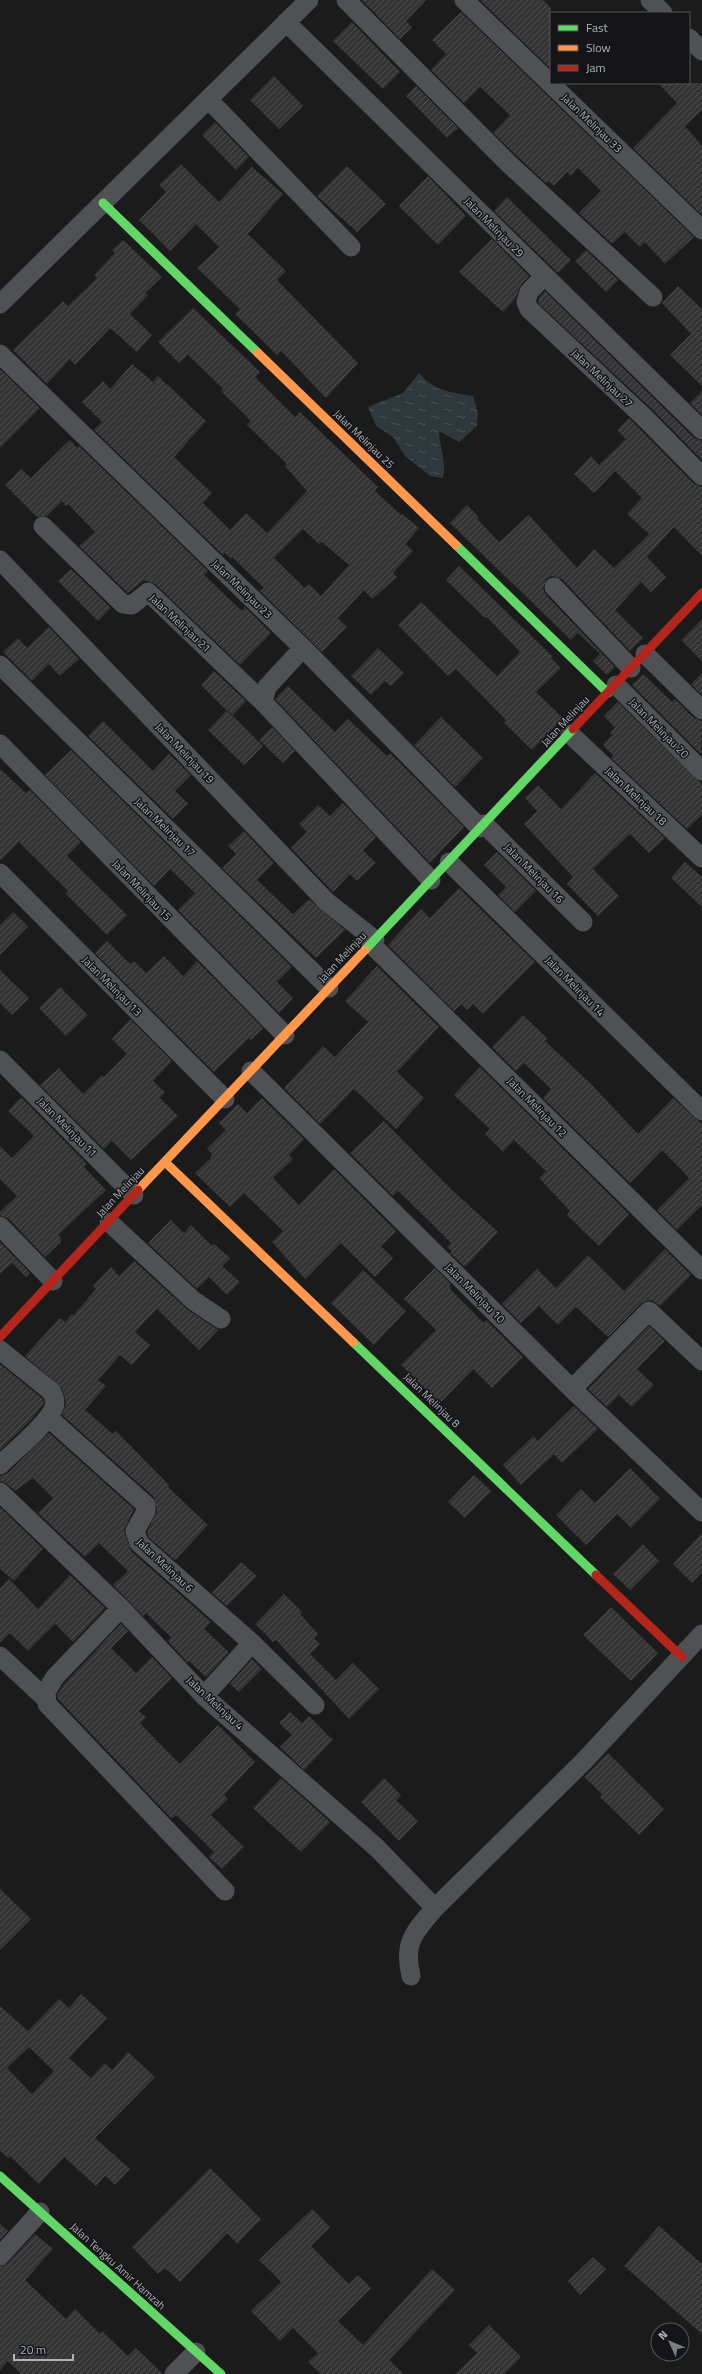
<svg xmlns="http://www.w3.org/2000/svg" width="702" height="2374" font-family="'Titillium Web',sans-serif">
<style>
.water{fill:url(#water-ripples)}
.building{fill:url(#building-hatch);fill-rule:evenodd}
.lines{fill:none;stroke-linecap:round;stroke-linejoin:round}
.street{stroke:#4f5154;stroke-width:19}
.fast{stroke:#63d668;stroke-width:9}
.slow{stroke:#ff974d;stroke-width:9}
.jam{stroke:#b3261e;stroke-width:9}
.labels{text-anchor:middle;stroke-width:3;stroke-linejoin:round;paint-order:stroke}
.street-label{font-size:11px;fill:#adb3bb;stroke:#151517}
</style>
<defs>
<pattern id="water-ripples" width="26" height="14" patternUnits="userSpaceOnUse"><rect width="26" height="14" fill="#2e383d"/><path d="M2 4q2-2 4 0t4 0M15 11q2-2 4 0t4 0" fill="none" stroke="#4a5257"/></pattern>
<pattern id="building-hatch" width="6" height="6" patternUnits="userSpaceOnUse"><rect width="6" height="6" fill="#343435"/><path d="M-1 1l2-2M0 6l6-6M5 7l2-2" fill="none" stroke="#4f4f50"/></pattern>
</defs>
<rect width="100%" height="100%" fill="#1b1b1b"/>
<path class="water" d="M419,373C433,390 452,393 473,396L478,413L477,426L459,442L439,431C439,447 447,462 443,478L430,476L405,456L393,437L376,426L368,407L403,393Z"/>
<path class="building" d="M362,0H426L406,21L412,27L400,39Z
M480,0H543L551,8V69Z
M461,12L694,237L665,264L645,242L640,247L625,232L612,244L579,213L601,191L578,168L571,176L567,172L554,186L548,181L546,183L516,155L493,133L510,115L480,87L464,103L431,70L446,54L432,40Z
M352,22L400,72L383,89L333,41Z
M274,76L303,106L279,129L250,100Z
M658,83H702V110L685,126L702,146V215L633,148L677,103Z
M416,86L458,128L447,138L406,96Z
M215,122L249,157L236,170L202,135Z
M181,164L219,202L252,167L283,194L248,234L286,271L277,280L358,363L326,398L281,351L277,355L235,314L240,309L197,268L219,247L196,224L170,251L139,220L166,192L159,185Z
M347,166L386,204L357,232L317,196Z
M428,176L466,216L438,245L399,206Z
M507,197L571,260L558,273L494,211Z
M492,239L529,276L521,285L515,299L503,312L459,272Z
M123,240L162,277L145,293L148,295L130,314L152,335L137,352L110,328L75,365L70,359L47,384L13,350L63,301L68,306L97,278L94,275L115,253L112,250Z
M586,250L618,280L606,292L575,261Z
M678,286L702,309V386L670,355L691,334L662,303Z
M545,291L694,438L702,441V460L654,411L538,303L539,298Z
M193,308L260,372L255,377L295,417L300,412L378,487L375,491L401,515L402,514L419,528L405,544L413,551L393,573L397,577L372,599L364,590L338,618L347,627L322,652L260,591L264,588L232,557L231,559L225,553L223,555L94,430L102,422L82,402L103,381L110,389L132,364L153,382L158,376L206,421L174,457L212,493L203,503L230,530L246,513L267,533L307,491L285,466L287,464L247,425L251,421L221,391L223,389L188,355L179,363L158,342ZM303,529L319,544L322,542L349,565L321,596L309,584L305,588L274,558Z
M1,370L40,408L0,448V371Z
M702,391V415L690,403Z
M629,418L694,484L702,487V556L674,527L647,557L666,577L651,592L641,582L615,610L643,638L630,651L562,579L552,576L546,579L543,589L546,595L615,667L607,675L593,661L600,654L578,633L571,640L450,523L467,505L479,517L477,519L499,542L529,515L577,568L594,549L614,568L649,534L627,514L642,498L615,471L594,493L574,474L591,456L599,465L626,439L617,430Z
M70,440L77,448L79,446L208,571L204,575L242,611L245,607L271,633L240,665L155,584L144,580L128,593L79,546L95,532L68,504L66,506L62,501L47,516L37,517L5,485L21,469L31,478Z
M459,566L553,657L551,658L561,668L536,692L563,718L532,750L504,723L506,720L456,669L448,676L398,625L421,602L497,676L520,652L487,617L485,618L446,580Z
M71,569L111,608L98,621L58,581Z
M702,619V661L681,640Z
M49,627L79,659L60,676L49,664L32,681L3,652L18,638L27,648Z
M378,648L404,673L391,686L385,681L371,695L351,676Z
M214,671L246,701L232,716L201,685Z
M702,673V695L691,684Z
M643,674L672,702L675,699L694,718L702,721L701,754L632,685Z
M288,686L335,732L348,719L387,756L390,753L464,827L430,863L275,699Z
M618,702L702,784V815L687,829L611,758L613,755L603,745L612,735L610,733L615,728L604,716Z
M227,710L263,746L244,765L208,730Z
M441,717L483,758L455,787L414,745Z
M103,721L153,771L169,754L191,775L175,791L188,803L173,819L88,736Z
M272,727L295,751L283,763L259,740Z
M71,750L292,967L277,982L293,998L279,1013L178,910L195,893L170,869L154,886L45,775Z
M0,769L26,793L30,790L81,842L67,856L127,915L107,935L66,894L68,891L19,842L0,861Z
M595,773L665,838L649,853L630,834L593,869L619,896L598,916L567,884L573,877L524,824L537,811L525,798L538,785L561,809Z
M343,803L376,837L363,850L376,863L357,881L350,874L333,892L291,848L307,832L299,824L318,805L330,816Z
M244,831L274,863L257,880L293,914L309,899L345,930L316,958L222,868L236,854L228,846Z
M497,852L536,891L515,912L498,895L506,887L484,865Z
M685,862L702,877V907L671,878Z
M459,888L535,962L483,1014L473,1004L467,1010L461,1004L454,1011L388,945L421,909L430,918Z
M13,912L28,926L0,955V925Z
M107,941L130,964L134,961L146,973L164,956L183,976L197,961L263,1028L251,1040L249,1038L214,1072L95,953Z
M377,966L439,1027L397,1072L424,1098L396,1129L354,1089L320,1124L284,1088L323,1046L335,1057L368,1022L345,1001Z
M0,970L29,998L12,1015L0,1003Z
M60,987L88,1015L66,1036L39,1008Z
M523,1015L547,1038L545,1041L590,1083L638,1134L673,1098L702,1124V1205L677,1230L657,1210L689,1178L662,1150L630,1183L543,1098L551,1089L524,1063L516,1071L492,1047Z
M130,1019L172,1061L153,1081L165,1092L160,1098L178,1116L131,1160L112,1141L104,1149L40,1085L59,1068L83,1094L102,1075L104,1077L127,1054L112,1039Z
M480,1067L629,1214L599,1246L567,1215L570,1211L539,1178L546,1171L514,1140L503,1152L485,1134L490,1129L454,1095Z
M21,1097L87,1164L84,1167L106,1190L58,1235L61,1238V1242L45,1257L8,1218L0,1215V1212L17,1196L0,1179V1146L12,1158L34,1136L8,1111Z
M262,1098L304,1139L289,1155L293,1159L273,1178L299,1205L334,1169L396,1231L381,1246L393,1258L375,1277L341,1243L305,1279L272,1242L283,1231L244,1193L230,1207L195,1173L210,1159L212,1154L207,1149L226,1130L219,1123L238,1104L247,1113Z
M384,1121L452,1190L498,1232L465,1267L450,1253L452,1251L447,1247L451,1243L426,1218L398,1191L393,1196L350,1153Z
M171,1220L184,1233L191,1225L212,1246L214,1244L230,1258L222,1266L240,1282L227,1295L209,1277L197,1289L148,1243Z
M0,1242L30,1273L26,1277L12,1263L0,1274Z
M665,1249L691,1275L660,1306L651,1300L641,1303L608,1337L576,1307L558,1325L539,1306L521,1323L502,1304L537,1269L556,1288L588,1255L624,1291Z
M134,1261L187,1309L218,1330L199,1350L157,1309L135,1332L150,1345L132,1365L120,1355L98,1380L106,1386L85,1410L113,1434L116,1431L169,1485L168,1487L208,1525L175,1560L148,1537L147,1532L157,1511L154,1497L62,1415L66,1403L62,1388L25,1356L60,1318L65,1322L72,1314L73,1316L96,1289L93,1286L111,1267L119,1276Z
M435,1268L450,1283V1289L484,1323L486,1320L523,1357L492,1388L473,1369L440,1403L401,1365L436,1330L404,1299Z
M363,1270L406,1311L374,1345L331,1303Z
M649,1326L665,1341L637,1369L654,1385L632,1407L619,1395L607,1407L588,1389Z
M0,1364L43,1399L44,1403L30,1421L0,1450Z
M574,1406L598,1429L562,1463L554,1454L521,1485L503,1465L533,1436L538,1441Z
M49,1433L134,1509L124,1530L131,1551L211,1622L204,1629L229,1652L206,1677L189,1661L187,1662L168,1641L171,1637L146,1613L143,1616L113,1585L128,1571L99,1543L85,1557L38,1513L53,1498L33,1478L15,1491L7,1484L0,1481V1476L8,1473Z
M630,1468L660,1499L631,1528L617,1514L586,1545L556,1515L581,1489L595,1503Z
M474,1475L491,1491L465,1518L448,1502Z
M0,1507L43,1549L14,1581L0,1569Z
M702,1533V1572L692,1583L673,1564Z
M643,1544L659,1561L630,1590L613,1574Z
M241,1562L257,1576L227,1606L212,1593Z
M70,1575L105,1608L73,1642L55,1624L28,1651L10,1633L0,1643V1588L9,1579L38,1609Z
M284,1594L302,1612L300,1614L318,1634L314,1638L320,1644L310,1654L336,1680L353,1663L379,1689L349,1719L276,1640L273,1642L255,1624Z
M611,1607L658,1653L631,1681L583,1635Z
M121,1624L128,1631L111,1648L136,1673L152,1657L172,1678L139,1711L146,1717L140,1723L158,1742L180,1764L218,1725L255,1762L224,1795L228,1799L211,1815L244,1847L222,1869L209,1857L214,1852L176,1815L172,1819L58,1699L57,1695L64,1684Z
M252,1659L262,1669L239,1692L230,1684Z
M290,1712L302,1723L309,1716L333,1740L304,1770L280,1747L292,1735L279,1723Z
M608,1753L664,1809L639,1835L600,1797L602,1794L584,1777Z
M281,1778L330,1822L301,1852L253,1808Z
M384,1778L401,1795L396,1800L418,1821L399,1841L361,1802Z
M0,1889L31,1919L0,1950Z
M81,1994L107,2018L69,2058L91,2078L105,2063L112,2070L128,2052L155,2077L95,2138L130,2169L115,2185L105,2176L96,2186L64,2157L39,2184L10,2156L8,2158L0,2151V2006L28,2031L59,1999L69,2008ZM29,2047L54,2071L32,2094L7,2068Z
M210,2168L261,2219L237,2244L227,2233L180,2282L165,2268L158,2274L132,2247Z
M312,2209L330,2227L311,2246L349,2284L358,2275L371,2288L338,2321L363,2345L432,2269L455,2290L389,2360L404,2374H321L308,2362L318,2353L293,2328L280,2341L251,2311L281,2282L259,2260Z
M0,2224L8,2231L0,2240Z
M659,2226L702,2264V2334L624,2266Z
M35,2234L53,2249L25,2280L66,2319L75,2309L100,2334L102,2331L128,2356L136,2348L163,2374H21L8,2361L0,2370V2267L8,2263Z
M593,2257L606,2269L580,2295L568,2281Z
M489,2325L521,2357L504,2374H455L477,2353L469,2345Z"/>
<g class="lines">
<path class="street" d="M346,0L508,163L653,297
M464,0L702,230
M650,0L663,13
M286,22L702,430
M689,38L702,51
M208,99L351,247
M544,276L529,292L526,302L529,309L646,419L702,476
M0,304L309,0
M0,354L303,648L480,828
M43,526L123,604L132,605L148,592L263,702
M0,560L327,902L375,940
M554,587L631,668
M303,648L267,687L263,702L431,880
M645,654L702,710
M0,665L329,988
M616,685L702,771
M570,734L702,858
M0,744L285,1035
M484,824L583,922
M449,862L702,1111
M0,873L225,1099
M371,944L702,1270
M0,1060L134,1195
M251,1071L572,1389L702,1512
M109,1222L194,1301L221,1319
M0,1226L53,1281
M0,1350L52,1392C54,1397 56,1402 54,1407C49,1423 13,1452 0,1465
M572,1389L649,1311L702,1361
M49,1418L146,1505V1511L135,1531L139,1543L252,1643L315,1705
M0,1492L121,1608L204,1696L377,1848L435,1908
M121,1608L55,1677L46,1692L47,1704L225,1891
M0,1656L46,1699
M204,1696L252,1643
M411,1976C403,1943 414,1932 435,1908L583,1762L702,1634
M0,2256L40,2212
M174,2374L196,2352"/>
<path class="fast" d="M103,203L258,353
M456,545L608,693
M365,950L573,729
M353,1342L596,1575
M0,2176L221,2374"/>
<path class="slow" d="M258,353L456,545
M165,1162L353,1342
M138,1190L365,950"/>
<path class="jam" d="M573,729L702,593
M0,1337L138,1190
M596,1575L682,1657"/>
</g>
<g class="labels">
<g class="street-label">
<text transform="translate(592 123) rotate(44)" y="4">Jalan Melinjau 33</text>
<text transform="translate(494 227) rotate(45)" y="4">Jalan Melinjau 29</text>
<text transform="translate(602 378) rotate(43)" y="4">Jalan Melinjau 27</text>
<text transform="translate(364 439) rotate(44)" y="4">Jalan Melinjau 25</text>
<text transform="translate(242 589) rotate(44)" y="4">Jalan Melinjau 23</text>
<text transform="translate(180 623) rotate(43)" y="4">Jalan Melinjau 21</text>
<text transform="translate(565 721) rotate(-47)" y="4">Jalan Melinjau</text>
<text transform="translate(659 728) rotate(45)" y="4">Jalan Melinjau 20</text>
<text transform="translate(185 753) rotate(46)" y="4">Jalan Melinjau 19</text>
<text transform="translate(636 796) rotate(43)" y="4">Jalan Melinjau 18</text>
<text transform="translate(165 827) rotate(44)" y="4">Jalan Melinjau 17</text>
<text transform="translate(534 873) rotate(45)" y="4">Jalan Melinjau 16</text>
<text transform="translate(142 890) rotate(46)" y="4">Jalan Melinjau 15</text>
<text transform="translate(342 957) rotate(-47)" y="4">Jalan Melinjau</text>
<text transform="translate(112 986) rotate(45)" y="4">Jalan Melinjau 13</text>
<text transform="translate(575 986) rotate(45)" y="4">Jalan Melinjau 14</text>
<text transform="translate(537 1107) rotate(45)" y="4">Jalan Melinjau 12</text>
<text transform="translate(67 1127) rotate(45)" y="4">Jalan Melinjau 11</text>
<text transform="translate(120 1192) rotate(-47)" y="4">Jalan Melinjau</text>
<text transform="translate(475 1293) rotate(45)" y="4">Jalan Melinjau 10</text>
<text transform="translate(432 1400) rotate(44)" y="4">Jalan Melinjau 8</text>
<text transform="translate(165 1565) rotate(43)" y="4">Jalan Melinjau 6</text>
<text transform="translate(215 1703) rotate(43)" y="4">Jalan Melinjau 4</text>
<text transform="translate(118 2266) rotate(42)" y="4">Jalan Tengku Amir Hamzah</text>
</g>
</g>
<rect x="550" y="12" width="140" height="72" fill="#151517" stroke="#525459"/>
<rect x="558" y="25" width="20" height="6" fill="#63d668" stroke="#525459"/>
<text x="586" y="32" font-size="12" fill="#adb3bb">Fast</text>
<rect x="558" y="45" width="20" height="6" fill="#ff974d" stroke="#525459"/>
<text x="586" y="52" font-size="12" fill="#adb3bb">Slow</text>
<rect x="558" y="65" width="20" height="6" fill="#b3261e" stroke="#525459"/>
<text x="586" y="72" font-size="12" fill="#adb3bb">Jam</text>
<g transform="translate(670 2342) rotate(314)"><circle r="19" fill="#151517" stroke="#525459"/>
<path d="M0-3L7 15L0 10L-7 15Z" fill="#7a7e83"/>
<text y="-6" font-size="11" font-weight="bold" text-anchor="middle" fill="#adb3bb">N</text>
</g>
<path d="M14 2354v6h59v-6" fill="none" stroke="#adb3bb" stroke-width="2"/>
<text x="20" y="2354" font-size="12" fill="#adb3bb" stroke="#151517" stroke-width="3" paint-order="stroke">20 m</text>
</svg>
